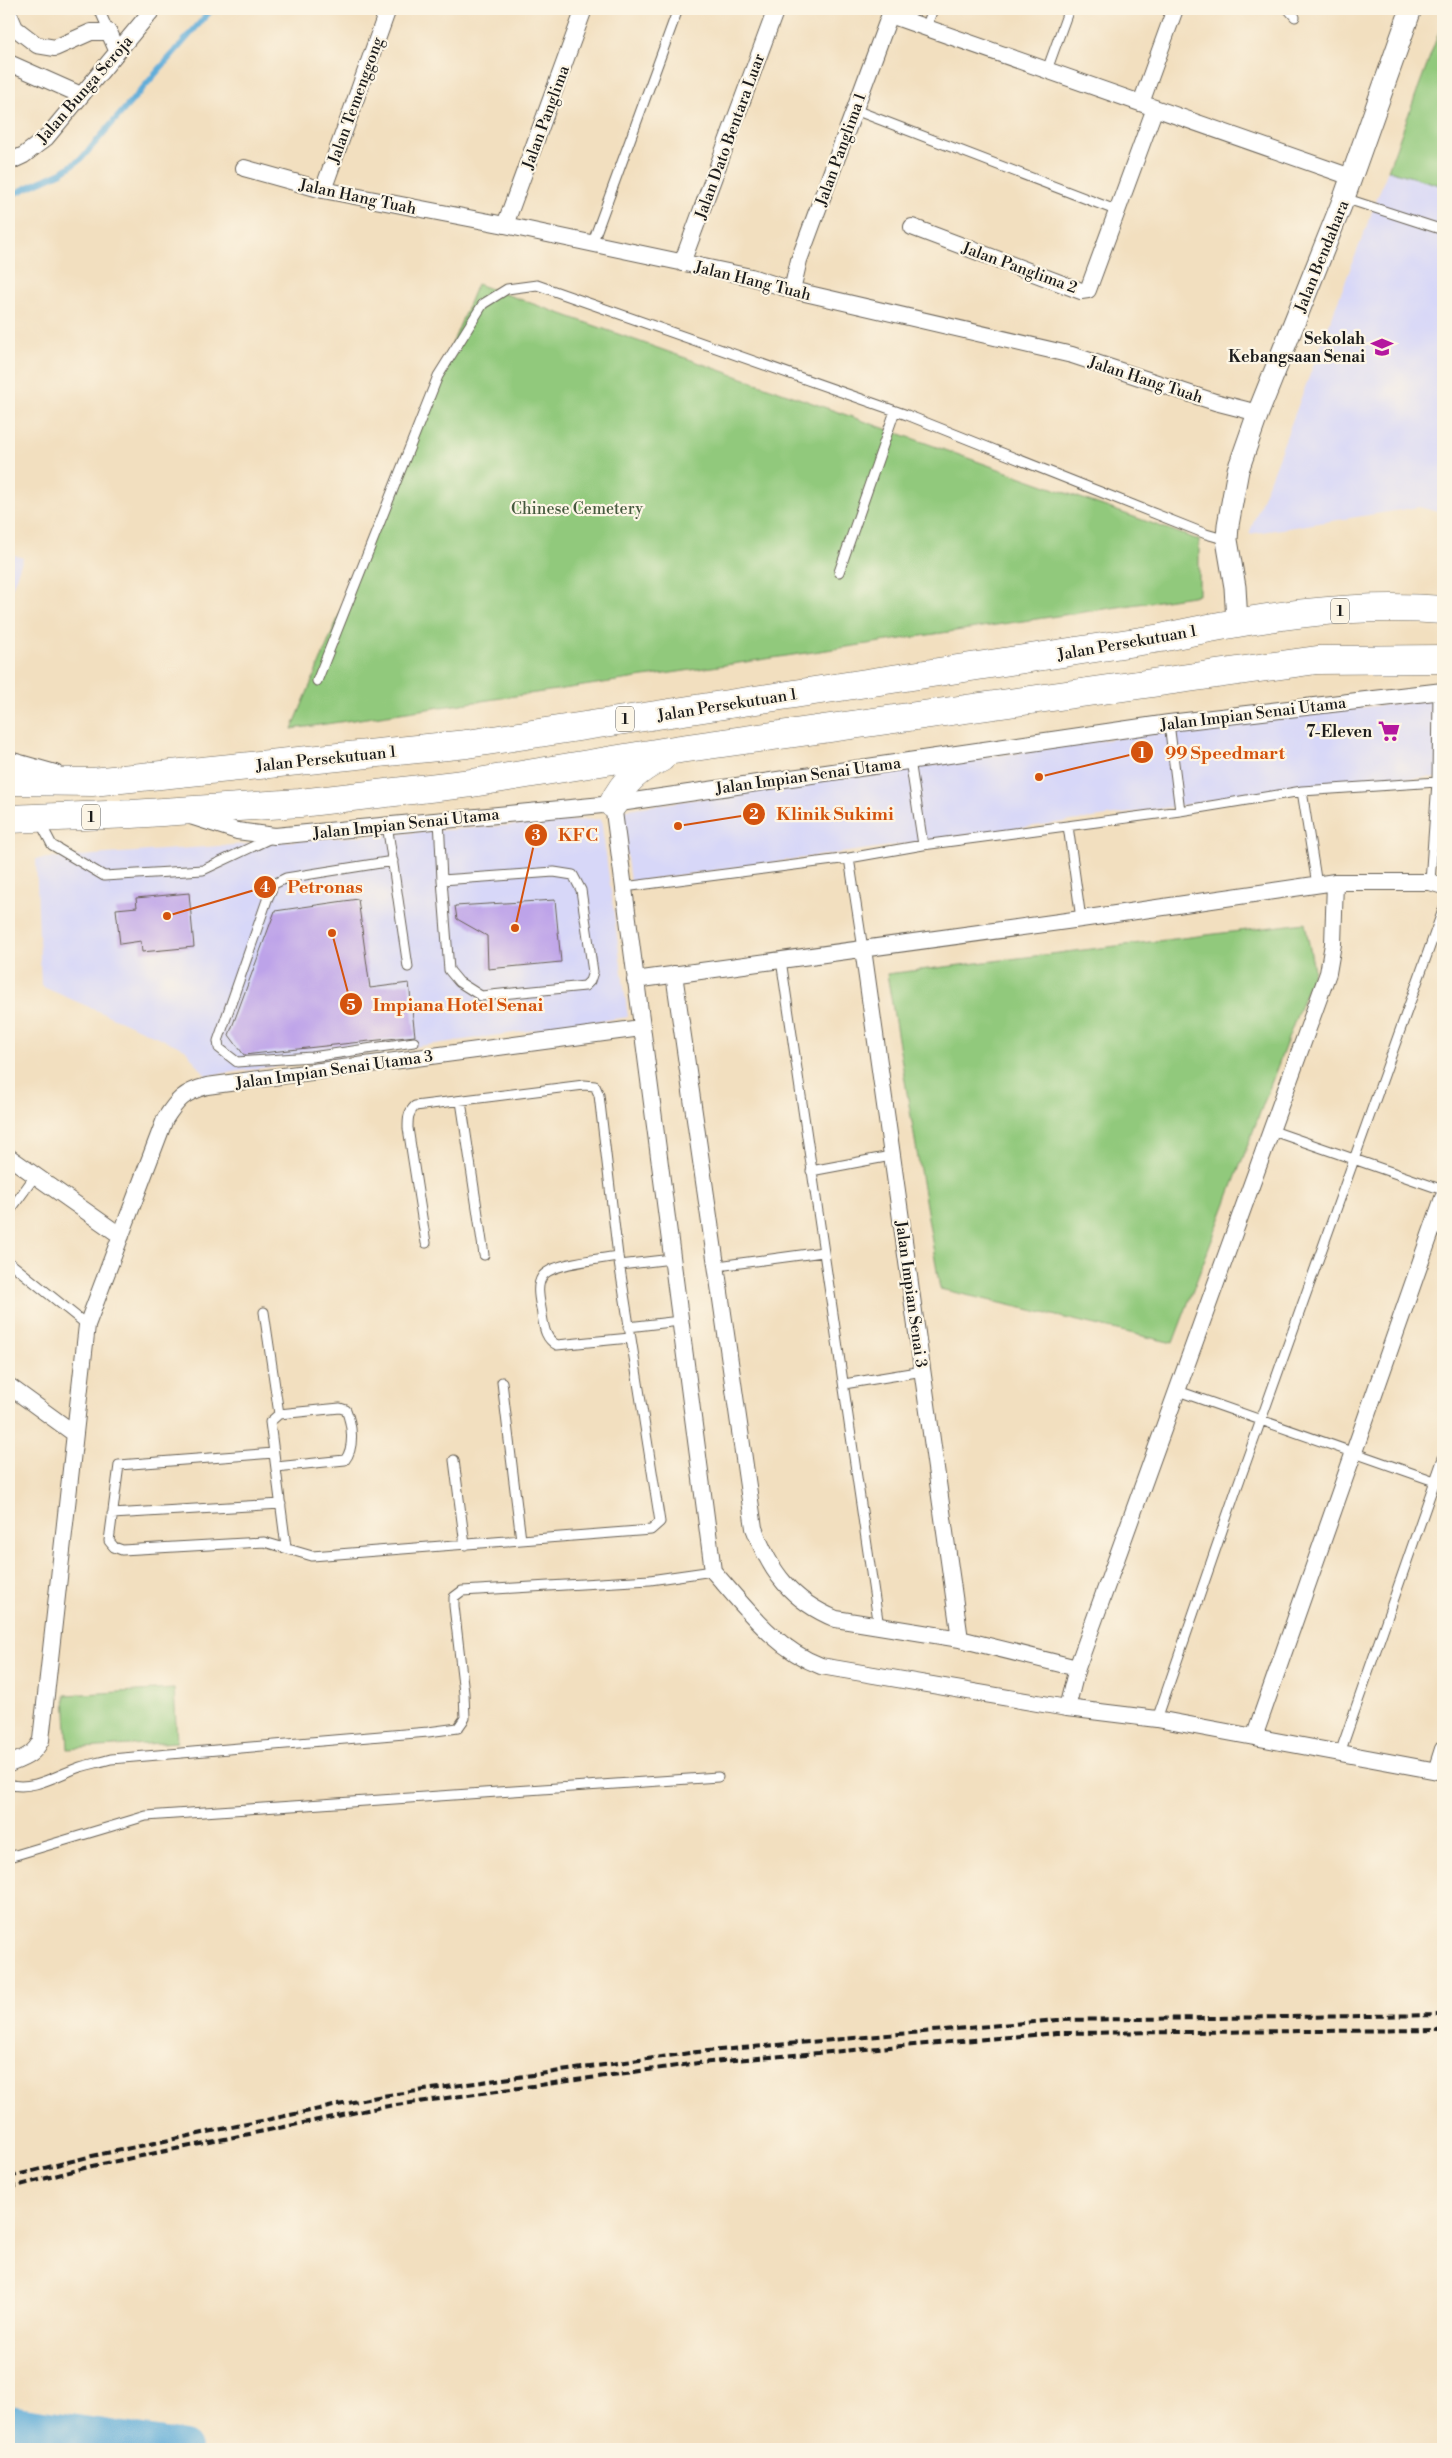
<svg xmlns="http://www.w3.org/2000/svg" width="1452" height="2458" font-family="'Libre Bodoni',serif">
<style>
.built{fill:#d7d7f8}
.green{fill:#91c97c;stroke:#56724c}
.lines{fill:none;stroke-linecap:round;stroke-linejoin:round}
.stream{stroke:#60add9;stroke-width:6}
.river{stroke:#60add9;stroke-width:36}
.building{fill:#bda3e9}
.service-casing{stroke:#676055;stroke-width:11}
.minor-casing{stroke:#676055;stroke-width:18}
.tertiary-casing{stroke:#676055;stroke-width:23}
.trunk-casing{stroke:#676055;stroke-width:29}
.service{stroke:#fff;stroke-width:9}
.minor{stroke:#fff;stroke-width:16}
.tertiary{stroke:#fff;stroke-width:21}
.trunk{stroke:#fff;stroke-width:28}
.rail{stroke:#1c1c1c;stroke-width:4;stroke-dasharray:8 4;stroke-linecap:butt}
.labels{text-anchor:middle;stroke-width:4.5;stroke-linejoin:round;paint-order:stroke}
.shield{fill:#fcf5e5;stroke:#5f5d58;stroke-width:1}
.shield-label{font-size:15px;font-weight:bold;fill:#1c1c1c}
.street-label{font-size:16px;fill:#1c1c1c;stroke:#fcf5e5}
.poi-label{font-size:16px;font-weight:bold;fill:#1c1c1c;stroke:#fcf5e5;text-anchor:end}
.park-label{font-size:16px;fill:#45593e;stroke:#fcf5e5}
.leader{fill:none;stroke:#d4530e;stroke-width:2}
.callout-dot{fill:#d4530e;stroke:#fcf5e5;stroke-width:2}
.mark-label{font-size:15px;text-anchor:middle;font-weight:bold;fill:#fff}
.callout-label{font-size:18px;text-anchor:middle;font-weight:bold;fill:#d4530e;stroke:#fcf5e5;stroke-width:4.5;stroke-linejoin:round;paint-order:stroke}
</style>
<rect width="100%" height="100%" fill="#fcf5e5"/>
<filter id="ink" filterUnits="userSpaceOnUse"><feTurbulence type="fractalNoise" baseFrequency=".02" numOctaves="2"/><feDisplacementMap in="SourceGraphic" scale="10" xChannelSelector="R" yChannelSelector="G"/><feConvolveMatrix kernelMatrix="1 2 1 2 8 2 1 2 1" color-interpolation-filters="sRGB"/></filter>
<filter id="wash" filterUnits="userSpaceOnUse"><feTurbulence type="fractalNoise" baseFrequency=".0096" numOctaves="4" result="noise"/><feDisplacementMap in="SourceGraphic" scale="20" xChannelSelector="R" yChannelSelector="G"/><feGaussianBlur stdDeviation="1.12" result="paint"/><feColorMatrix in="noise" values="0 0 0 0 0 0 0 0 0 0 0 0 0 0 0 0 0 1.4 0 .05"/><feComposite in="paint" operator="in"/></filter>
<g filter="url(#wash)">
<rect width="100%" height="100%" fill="#f2dfbf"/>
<path class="built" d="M1388,170L1443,186V513L1419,507L1249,534Z
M9,553L23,558L9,596Z
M1443,698V779L1428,777L1301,787L1172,807L630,882L621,810L1180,729Z
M601,819L628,1017L206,1076L185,1049L41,986L36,859Z"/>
<path class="green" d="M1443,21V186L1388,170Z
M477,284L1199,540V595L292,729Z
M1305,923L1314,970L1173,1343L940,1289L887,974Z
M174,1689L177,1742L68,1749L65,1695Z"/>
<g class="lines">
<path class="stream" d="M9,196L62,172L81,159L212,9"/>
<path class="river" d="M9,2423L184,2449"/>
</g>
<g id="blocks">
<path class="building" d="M189,893L194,947L142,952L141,941L120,944L116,909L137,907L136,898Z
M358,899L370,988L409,983L415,1036L244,1055L229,1035L275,911Z
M555,900L561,962L488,969L487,936L457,919L455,906Z"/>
</g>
</g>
<g filter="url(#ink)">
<use href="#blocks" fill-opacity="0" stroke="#676055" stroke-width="1"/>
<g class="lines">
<g class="service-casing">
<path id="service" d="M99,9L109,32
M1288,9L1295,17
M926,28L933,9
M1047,70L1069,9
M855,110L1118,211
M1344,198L1443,230
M592,244L678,9
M839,572L895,411
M317,681L438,376L483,304L507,289L537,285L907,415L1206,534L1227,540
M1169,723L1180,811
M910,760L923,845
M1302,791L1317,885
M439,819L442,880L554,872L573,875L581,890L593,972L590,981L585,986L481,996L459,982L449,970L442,880
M40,822L52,845L104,876L203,870L271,838
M387,824L408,967
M1068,826L1081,919
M849,858L863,949
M393,861L286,878L274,884L267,900L218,1041L219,1048L237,1062L312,1057L414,1042
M1430,882L1437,782L1438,690
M624,887L849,858L923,845L1180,811L1302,791L1437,782L1443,783
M781,960L879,1627
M461,1101L484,1255
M1270,1130L1443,1190
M811,1171L891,1156
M9,1212L35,1176
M618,1256C602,1259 550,1263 542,1277C535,1288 541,1304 542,1315C544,1327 545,1339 557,1345L630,1338
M9,1262L87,1325
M620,1265L672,1259
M718,1266L823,1252
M264,1312L279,1414
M628,1327L680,1321
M502,1382L521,1540
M844,1384L923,1371
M1178,1391L1443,1484
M274,1453L119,1465L109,1541L114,1547L122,1550L264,1542L312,1556L651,1530L660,1522L618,1256L599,1095L595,1086L584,1085L415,1106C408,1113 408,1118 408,1128L426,1243
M454,1460L465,1545
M276,1467L345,1460C355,1447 352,1424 346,1410L340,1408L279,1414L270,1422L286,1547
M112,1514L281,1504
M1157,1719L1235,1493L1443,910
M1340,1753L1443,1458
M9,1784C31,1792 59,1774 80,1767C90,1764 101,1762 111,1759L428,1732L458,1728L465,1718L464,1693L454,1606V1597L462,1591L650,1580L713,1571
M9,1857L146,1816L718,1777"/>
</g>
<g class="minor-casing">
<path id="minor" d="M9,14L15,28L37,45L55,48L91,32H109L117,50
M890,15L1351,177
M9,63L81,95
M1141,103L1175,9
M9,162L24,155L46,138L153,9
M244,168L323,190L505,225L751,277L792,290L1072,355L1215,402L1258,413
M323,190L388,9
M505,225L584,9
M912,227L1081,291L1088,290L1155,108
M682,263L776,9
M792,290L799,260L892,9
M9,760L55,773
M613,804L713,1571C745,1607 775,1649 821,1666L1067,1708L1157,1719L1443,1772
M190,816L237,831L275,836L613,804L1169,723L1443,691
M863,949L960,1639
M674,974L754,1528C770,1572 792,1601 836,1619L960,1639L1077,1668
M635,980L1081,919L1335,882H1430L1443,886
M9,1157L121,1236
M9,1386L75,1434
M1067,1708L1077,1668L1328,973L1333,944L1335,882
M1254,1737L1443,1198
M9,1764C24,1758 34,1755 41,1740L87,1325L165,1119C177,1100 184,1092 207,1086L641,1028
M1436,1771L1443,1749"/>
</g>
<g class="tertiary-casing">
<path id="tertiary" d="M1237,622L1235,587L1227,540L1228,525L1238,470L1258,413L1344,198L1411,9"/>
</g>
<g class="trunk-casing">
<path id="trunk" d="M9,781L92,782L467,744L1161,638C1253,618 1349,602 1443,610
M613,804C624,781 638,769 661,758
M9,819L132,814L300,803L472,783L680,749L1317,660L1443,659"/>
</g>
<use href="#service" class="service"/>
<use href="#minor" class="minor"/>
<use href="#tertiary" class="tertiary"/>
<use href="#trunk" class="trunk"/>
<path class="rail" d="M9,2177L92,2156L382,2096L697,2052L1057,2020L1443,2015
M9,2188L92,2166L382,2107L698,2063L1057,2033L1443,2030"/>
</g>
</g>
<defs>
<g id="school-bare" transform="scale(1.725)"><path d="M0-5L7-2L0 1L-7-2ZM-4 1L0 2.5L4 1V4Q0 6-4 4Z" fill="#b5179e" stroke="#fcf5e5" stroke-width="2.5" paint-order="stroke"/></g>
<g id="supermarket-bare" transform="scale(1.725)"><path d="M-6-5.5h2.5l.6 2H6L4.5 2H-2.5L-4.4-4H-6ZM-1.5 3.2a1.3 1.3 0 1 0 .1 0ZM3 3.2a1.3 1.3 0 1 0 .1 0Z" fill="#b5179e" stroke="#fcf5e5" stroke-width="2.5" paint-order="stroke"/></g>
</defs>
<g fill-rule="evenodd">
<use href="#school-bare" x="1382" y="347"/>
<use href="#supermarket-bare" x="1389" y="731"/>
</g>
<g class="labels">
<g class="shield">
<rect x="1331" y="598.5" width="18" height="25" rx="4"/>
<rect x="616" y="706.5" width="18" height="25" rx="4"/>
<rect x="82" y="804.5" width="18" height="25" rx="4"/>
</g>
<g class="shield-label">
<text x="1340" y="616">1</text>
<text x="625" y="724">1</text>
<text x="91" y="822">1</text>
</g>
<g class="street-label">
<text transform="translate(84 89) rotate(-49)" y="6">Jalan Bunga Seroja</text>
<text transform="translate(355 100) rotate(-70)" y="6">Jalan Temenggong</text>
<text transform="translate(545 117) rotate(-70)" y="6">Jalan Panglima</text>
<text transform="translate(729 136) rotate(-70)" y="6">Jalan Dato Bentara Luar</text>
<text transform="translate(840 149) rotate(-70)" y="6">Jalan Panglima 1</text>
<text transform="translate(358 196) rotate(12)" y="6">Jalan Hang Tuah</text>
<text transform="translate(1321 256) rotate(-68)" y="6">Jalan Bendahara</text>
<text transform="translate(1020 267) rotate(20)" y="6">Jalan Panglima 2</text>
<text transform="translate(753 280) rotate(14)" y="6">Jalan Hang Tuah</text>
<text transform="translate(1146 379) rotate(18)" y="6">Jalan Hang Tuah</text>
<text transform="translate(1127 642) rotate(-10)" y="6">Jalan Persekutuan 1</text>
<text transform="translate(727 704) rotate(-9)" y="6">Jalan Persekutuan 1</text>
<text transform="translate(1253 713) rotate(-7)" y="6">Jalan Impian Senai Utama</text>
<text transform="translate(326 758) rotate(-6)" y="6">Jalan Persekutuan 1</text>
<text transform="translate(808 775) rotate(-8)" y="6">Jalan Impian Senai Utama</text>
<text transform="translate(406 823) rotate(-6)" y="6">Jalan Impian Senai Utama</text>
<text transform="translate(334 1069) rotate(-8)" y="6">Jalan Impian Senai Utama 3</text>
<text transform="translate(912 1294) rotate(82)" y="6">Jalan Impian Senai 3</text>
</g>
<g class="poi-label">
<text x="1365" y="344">Sekolah<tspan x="1365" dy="18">Kebangsaan Senai</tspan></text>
<text x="1372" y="737">7-Eleven</text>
</g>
<g class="park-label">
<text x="577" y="514">Chinese Cemetery</text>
</g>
</g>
<path class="leader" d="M1039 777L1142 752M678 826L754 814M515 928L536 835M167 916L265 887M332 933L351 1004"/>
<g class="callout-dot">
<circle cx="1039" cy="777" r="5"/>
<circle cx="678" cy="826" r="5"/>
<circle cx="515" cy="928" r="5"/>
<circle cx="167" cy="916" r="5"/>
<circle cx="332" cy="933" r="5"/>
<circle cx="1142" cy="752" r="12"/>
<circle cx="754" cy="814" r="12"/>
<circle cx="536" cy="835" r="12"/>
<circle cx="265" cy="887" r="12"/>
<circle cx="351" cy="1004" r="12"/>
</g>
<g class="mark-label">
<text x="1142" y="758">1</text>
<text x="754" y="819">2</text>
<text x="536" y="840">3</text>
<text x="265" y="892">4</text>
<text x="351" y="1010">5</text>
</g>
<g class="callout-label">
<text x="1225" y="759">99 Speedmart</text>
<text x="835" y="820">Klinik Sukimi</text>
<text x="578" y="841">KFC</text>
<text x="325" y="893">Petronas</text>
<text x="458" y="1011">Impiana Hotel Senai</text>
</g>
<rect width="1452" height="2458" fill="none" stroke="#fcf5e5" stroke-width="30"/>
</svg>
